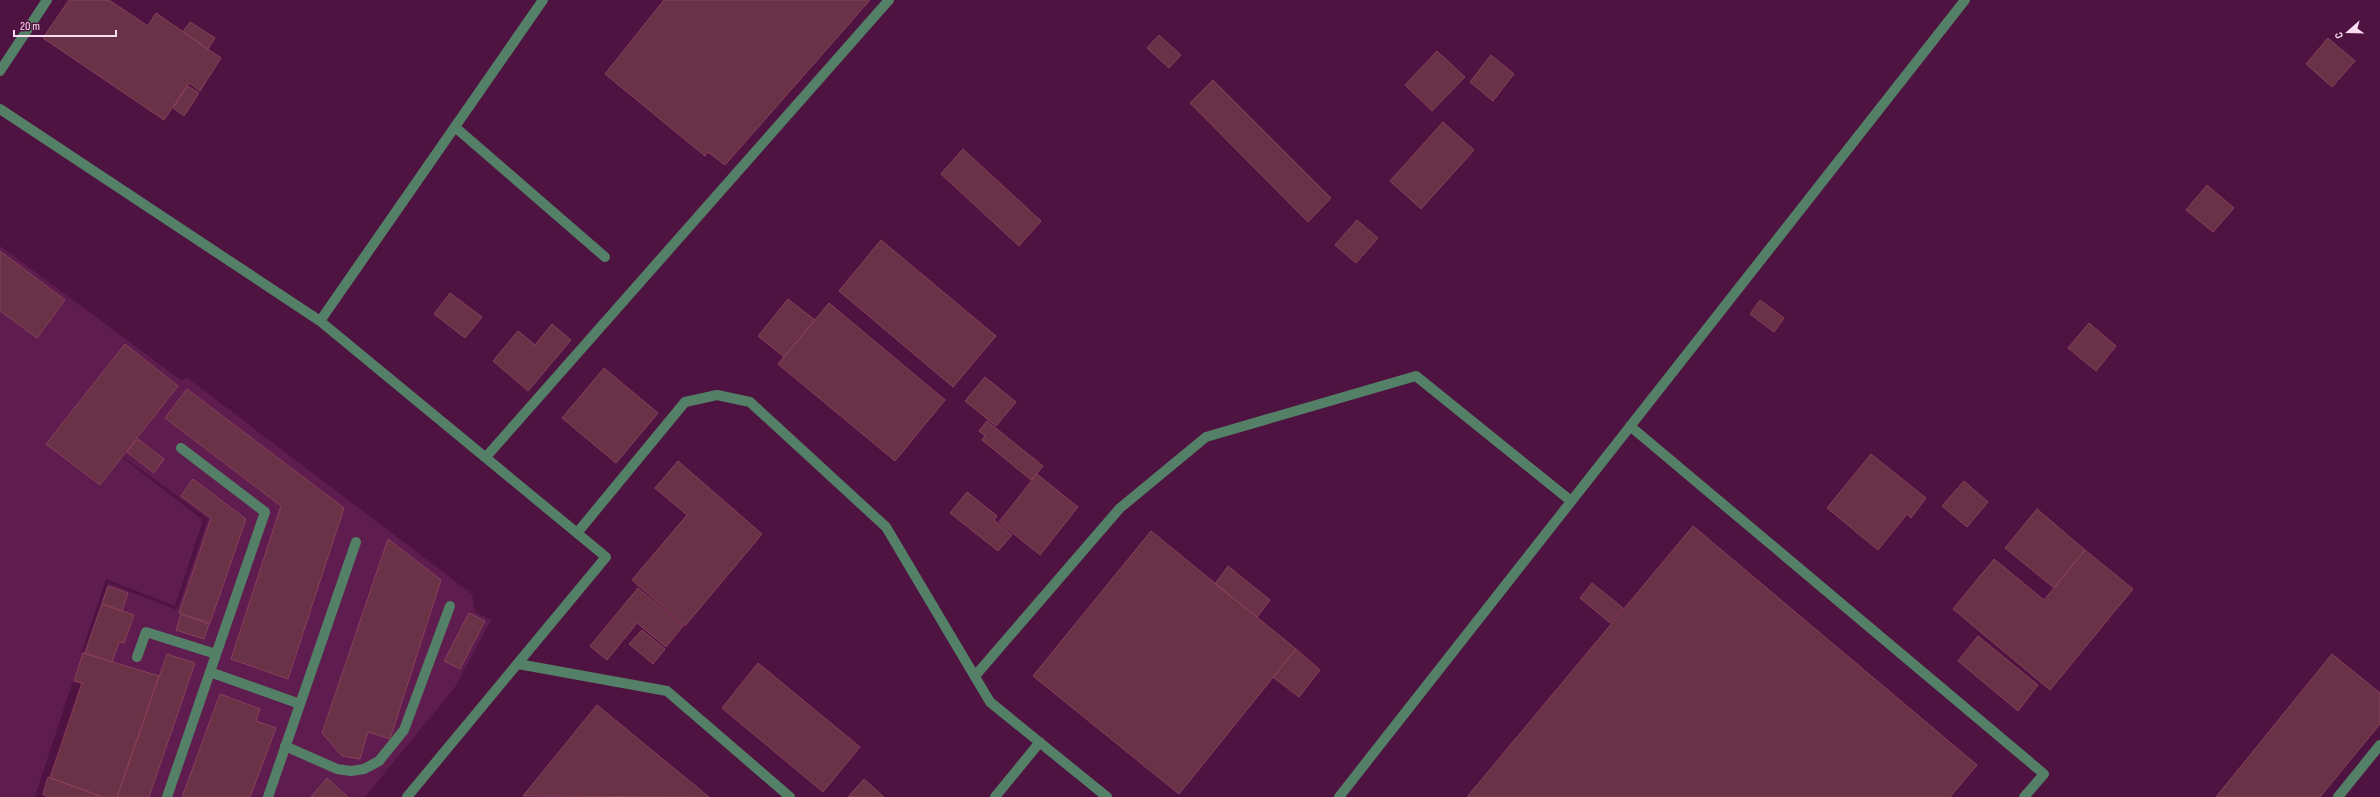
<svg xmlns="http://www.w3.org/2000/svg" width="2380" height="797" font-family="'Sofia Sans Condensed',sans-serif">
<style>
.built{fill:#5e1d4e;fill-rule:evenodd}
.building{fill:#693246;stroke:#8a405b}
.lines{fill:none;stroke-linecap:round;stroke-linejoin:round}
.minor{stroke:#538067;stroke-width:10}
</style>
<rect width="100%" height="100%" fill="#4f1341"/>
<path class="built" d="M0,246L182,381L186,377L472,594L475,612L491,620L455,687L365,797H45L42,795L48,777H50L81,684L73,681L35,796L36,797H0ZM124,457L208,519L177,610L108,583L84,652L82,651L106,579L175,606L203,520L123,458Z"/>
<path class="building" d="M69,0H109L148,26L156,13L221,58L200,91L189,83L164,120L43,38Z
M664,0H870L725,165L708,152L705,156L605,74Z
M190,22L215,38L208,49L183,32Z
M1159,35L1181,55L1169,68L1147,48Z
M2328,38L2355,61L2332,87L2306,64Z
M1437,51L1465,77L1432,111L1405,85Z
M1491,55L1514,74L1493,101L1470,82Z
M1213,80L1331,198L1308,222L1190,103Z
M188,86L199,93L184,116L173,108Z
M1443,122L1474,150L1421,209L1390,181Z
M963,149L1041,221L1019,246L941,174Z
M2207,185L2234,208L2213,232L2186,210Z
M1357,220L1378,238L1356,263L1335,245Z
M881,240L996,336L953,387L839,291Z
M0,251L65,300L37,338L0,311Z
M450,293L482,317L465,338L434,314Z
M788,299L815,320L784,357L758,336Z
M1760,300L1784,318L1774,332L1750,314Z
M829,303L945,400L895,461L778,364Z
M2089,323L2116,346L2096,371L2068,348Z
M552,324L571,340L528,391L493,361L518,331L535,345Z
M125,344L178,386L100,485L46,444Z
M604,368L658,413L616,463L562,418Z
M985,377L1016,402L996,426L965,401Z
M187,389L344,508L288,679L231,659L281,506L165,418Z
M987,421L1043,466L1031,480L982,440L985,436L979,431Z
M138,439L164,459L154,473L127,452Z
M1871,454L1926,498L1911,518L1907,514L1878,550L1827,508Z
M678,461L762,534L685,626L632,580L687,515L655,488Z
M1037,474L1078,507L1040,555L999,522Z
M193,479L246,519L210,623L179,613L211,518L181,496Z
M1964,481L1988,502L1967,527L1942,506Z
M967,492L997,516L994,520L1012,535L998,551L950,513Z
M2037,509L2085,550L2054,588L2005,548Z
M1693,526L1977,765L1950,797H1467Z
M1151,531L1296,649L1179,794L1033,676Z
M388,539L441,580L390,739L368,732L360,759L342,756L322,733Z
M2085,550L2133,589L2050,690L1953,609L1994,559L2044,600Z
M1228,566L1270,600L1257,617L1215,584Z
M1592,583L1623,608L1610,623L1580,598Z
M108,586L128,593L122,611L102,604Z
M638,588L683,626L666,647L637,623L607,660L590,646Z
M102,604L134,615L124,643L119,642L112,662L85,653Z
M469,613L485,621L460,669L444,661Z
M181,614L209,624L204,639L176,630Z
M642,630L665,649L653,664L629,644Z
M1978,636L2038,685L2018,711L1958,661Z
M1296,649L1320,670L1299,697L1273,677Z
M83,653L159,676L117,797H103L50,778L82,683L74,681Z
M167,654L195,663L149,797H117Z
M2332,654L2380,693V724L2320,797H2216Z
M758,663L860,747L823,792L722,708Z
M220,694L260,709L256,721L276,728L250,797H182Z
M597,705L709,797L523,796Z
M48,777L50,778L103,797H48L43,794Z
M327,778L348,797H311Z
M864,779L884,797H848Z"/>
<g class="lines">
<path class="minor" d="M0,71L47,0
M0,109L320,321L606,557L407,797
M455,127L605,257
M320,321L543,0
M1630,426L2044,774L2024,797
M486,457L889,0
M577,533L685,402L717,395L750,402L886,527L990,702L1107,797
M137,657L146,632L216,654
M518,664L667,691L790,797
M210,672L300,704
M975,676L1120,508L1206,437L1416,376L1571,501
M285,746L337,769L351,771L364,769L379,761L404,730L450,606
M167,797L265,512L181,448
M268,797L356,542
M995,797L1040,742
M1339,797L1965,0
M2338,797L2380,745"/>
</g>
<g transform="translate(2348 32) rotate(250)" stroke="#4f1341" stroke-width="3" paint-order="stroke">
<path d="M0-3L7 15L0 10L-7 15Z" fill="#fcdef2"/>
<text y="-6" font-size="11" font-weight="bold" text-anchor="middle" fill="#fcdef2">С</text>
</g>
<path d="M14 30v6h102v-6" fill="none" stroke="#fcdef2" stroke-width="2"/>
<text x="20" y="30" font-size="12" fill="#fcdef2" stroke="#4f1341" stroke-width="3" paint-order="stroke">20 m</text>
</svg>
